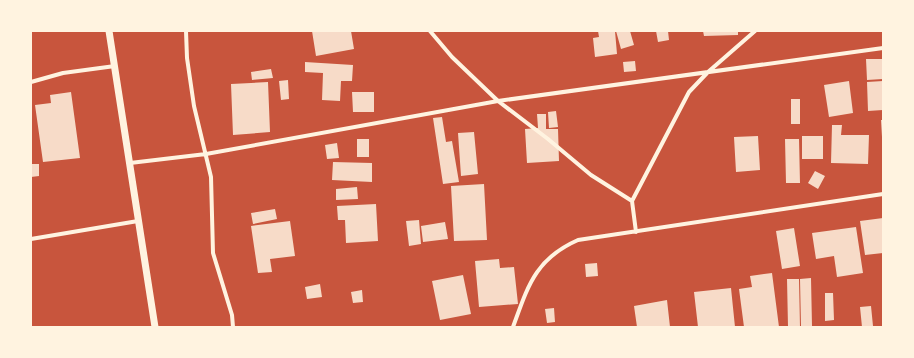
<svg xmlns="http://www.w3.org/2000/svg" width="914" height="358" font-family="'Noto Sans',sans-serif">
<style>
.building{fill:#f7dbc8}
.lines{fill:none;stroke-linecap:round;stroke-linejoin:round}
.minor{stroke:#fff3e0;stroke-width:4}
.tertiary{stroke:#fff3e0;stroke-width:7}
</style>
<rect width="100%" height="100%" fill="#c8553d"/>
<path class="building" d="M312,31H351L354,49L316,56Z
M598,31H615L617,54L595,57L593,38L599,37Z
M616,31H630L634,45L621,49Z
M656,31H668L669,40L658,42Z
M703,31H738V35L704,36Z
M866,59H883V79L867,80Z
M635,61L636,71L624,72L623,62Z
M305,62L353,65L352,81H341L340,101L322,100L323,73L305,72Z
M271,69L273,78L252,80L251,72Z
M288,80L289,99L281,100L279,81Z
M849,81L853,113L829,117L824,85Z
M883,81V110L868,111L867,82Z
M268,82L270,132L233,135L231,84Z
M71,92L80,158L43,162L35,105L51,103L50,95Z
M352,92H374V112H353Z
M791,99H800V124H791Z
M556,111L558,127L549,128L548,112Z
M537,114H546V129H558L559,161L527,163L525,129L538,128Z
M442,117L446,142L452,141L459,182L443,184L433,118Z
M881,120H883V137H882Z
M832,125H842L841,135H869L868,164L831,163Z
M474,132L478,174L461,176L458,133Z
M758,136L760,170L736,172L734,137Z
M802,136H823V159H802Z
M357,139H369V157H357Z
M785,139H799L800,183H786Z
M337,143L339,158L327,159L325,145Z
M333,162L372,163V182L332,180Z
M31,164H39V176L31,177Z
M815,171L825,176L818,189L808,183Z
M484,184L487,240L454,241L451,186Z
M357,187L358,199L336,200V189Z
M376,204L378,241L346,243L345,220H338L337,206Z
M275,209L277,219L253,224L251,213Z
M883,218V253L865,255L860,221Z
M419,220L421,244L409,246L406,221Z
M290,221L295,256L270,259L272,272L258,273L251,226Z
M445,222L448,239L423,242L421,226Z
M856,227L863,273L837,277L834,256L816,259L812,233Z
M794,228L800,266L782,269L776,231Z
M499,259L500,268L514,267L518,304L479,307L475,261Z
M597,263L598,276L586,277L585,264Z
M772,273L779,327H744L739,289L752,287L750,276Z
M463,275L471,314L440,320L432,281Z
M811,278L812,326H801L800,279Z
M787,279H799L800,327H788Z
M320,284L322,297L307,299L305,287Z
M731,288L735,327H698L694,292Z
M362,290L363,302L353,303L351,292Z
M825,293H833L834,320L825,321Z
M667,300L670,327H637L634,306Z
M871,306L873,326L862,327L860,307Z
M554,308L555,322L547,323L545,309Z"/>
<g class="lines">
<path class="minor" d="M186,31L187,58L194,106L211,177L213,253L232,315L233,327
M430,31L452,57L498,101L548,139L591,175L632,201
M31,82L63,73L115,66
M130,163L206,154L498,101L883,48
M636,232L632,201L689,92L708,72L755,31
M31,239L138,221
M513,327C528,286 535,259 578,240L883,194"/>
<path class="tertiary" d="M109,31L155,327"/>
</g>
<rect width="914" height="358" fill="none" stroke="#fff3e0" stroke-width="64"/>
</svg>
